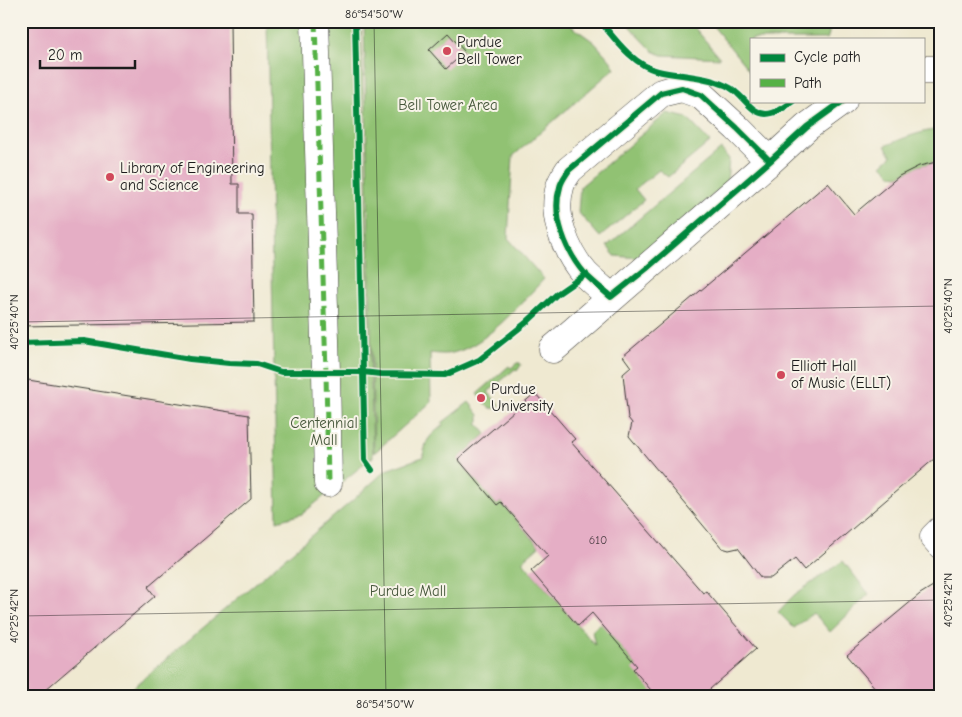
<svg xmlns="http://www.w3.org/2000/svg" width="962" height="717" font-family="'Comic Neue',sans-serif">
<style>
.green{fill:#91c273;stroke:#566f48}
.building{fill:#e5aec5}
.lines{fill:none;stroke-linecap:round;stroke-linejoin:round}
.minor-casing{stroke:#3c3b37;stroke-width:29}
.minor{stroke:#fff;stroke-width:28}
.quiet{stroke:#55b145;stroke-width:5;stroke-dasharray:10 5;stroke-linecap:butt}
.cycleway-casing{stroke:#f7f3e8;stroke-width:9}
.cycleway{stroke:#00873e;stroke-width:6}
.ticks{fill:none;stroke:#1c1c1c;stroke-width:1;stroke-opacity:0.45}
.poi-dot{fill:#d1495b;stroke:#f7f3e8;stroke-width:2}
.labels{text-anchor:middle;stroke-width:4;stroke-linejoin:round;paint-order:stroke}
.number-label{font-size:12px;fill:#4e4046}
.poi-label{font-size:15px;fill:#1c1c1c;stroke:#f7f3e8;text-anchor:start}
.park-label{font-size:15px;fill:#45563a;stroke:#f7f3e8}
.neatline{fill:none;stroke:#1c1c1c;stroke-width:2}
.ticks-label{font-size:12px;text-anchor:middle;fill:#1c1c1c}
</style>
<rect width="100%" height="100%" fill="#f7f3e8"/>
<filter id="ink" filterUnits="userSpaceOnUse"><feTurbulence type="fractalNoise" baseFrequency=".02" numOctaves="2"/><feDisplacementMap in="SourceGraphic" scale="10" xChannelSelector="R" yChannelSelector="G"/><feConvolveMatrix kernelMatrix="1 2 1 2 8 2 1 2 1" color-interpolation-filters="sRGB"/></filter>
<filter id="wash" filterUnits="userSpaceOnUse"><feTurbulence type="fractalNoise" baseFrequency=".0096" numOctaves="4" result="noise"/><feDisplacementMap in="SourceGraphic" scale="20" xChannelSelector="R" yChannelSelector="G"/><feGaussianBlur stdDeviation="1.12" result="paint"/><feColorMatrix in="noise" values="0 0 0 0 0 0 0 0 0 0 0 0 0 0 0 0 0 1.4 0 .05"/><feComposite in="paint" operator="in"/></filter>
<g filter="url(#wash)">
<rect width="100%" height="100%" fill="#efe9d1"/>
<path class="green" d="M267,21H361L373,457L302,514L277,521Z
M364,21H564L594,42L610,60L615,68L513,156L508,238L544,279C522,302 487,344 456,352C447,355 439,354 430,353L431,402L374,453Z
M670,21H689L720,58L662,55L653,51L629,26L636,23Z
M709,21H827C830,27 830,33 827,39H751V73Z
M667,113L687,118L710,142L668,177L659,170L635,189L644,200L600,237L578,212L580,187Z
M941,129V161L919,166L899,176L892,175L882,165L892,156L885,146C903,138 921,131 941,129Z
M721,149L729,159L727,183L639,258L615,256L607,246Z
M517,363H520L521,365L517,371L515,369L488,392L500,406C490,414 483,401 477,394L509,366L511,368Z
M469,402L479,415V421L477,423L486,434L458,459L497,505L501,502L539,546L522,561L595,645L592,631L601,623L637,666L656,696H123L353,500L386,470L423,457C425,439 430,436 443,425L442,423Z
M843,561L869,594L830,632L814,613L794,628L778,612L794,595Z"/>
<g id="blocks">
<path class="building" d="M21,21H230L232,184H239V214H252L254,322L21,326Z
M448,33L465,52L446,69L429,50Z
M941,161V453L804,570L795,559L771,578H761L738,548L729,550L722,548L629,436L632,423L628,418L623,374L631,367L623,356L828,183L854,214L899,176L919,166Z
M28,380L249,415L251,499L148,587L155,596L38,696H21V401H24Z
M535,393L575,439L571,442L703,593L706,591L756,649L702,696H656L633,669L637,666L592,613L578,626L531,571L548,556L501,502L497,505L458,459Z
M941,581V696H882L847,655L920,594Z"/>
</g>
</g>
<g filter="url(#ink)">
<use href="#blocks" fill-opacity="0" stroke="#3c3b37" stroke-width="1"/>
<g class="lines">
<g class="minor-casing">
<path id="minor" d="M315,21L326,372L328,483
M923,70H941
M611,297C603,290 593,282 585,274C566,252 551,216 560,187C561,181 566,175 569,170L661,93L682,88L701,95L737,128L770,161
M553,349L770,161L807,127L843,101
M941,530L934,537L941,545"/>
</g>
<use href="#minor" class="minor"/>
<path class="quiet" d="M315,21L326,372L328,483"/>
<g class="cycleway-casing">
<path id="cycleway" d="M355,21L365,460L372,470
M600,21C615,39 633,65 658,71C679,76 702,75 722,84C728,86 734,90 738,94C747,102 753,113 766,114C776,114 785,107 793,101
M770,161L737,128L701,95L682,88L661,93L569,170C566,175 561,181 560,187C551,216 566,252 585,274C593,282 603,290 611,297L646,269L770,161L807,127L843,101
M21,343L84,341L190,359L229,363L257,364L281,372H363L380,374L445,375L479,360L527,322L557,294L586,274"/>
</g>
<use href="#cycleway" class="cycleway"/>
</g>
</g>
<path class="ticks" d="M374,21L386,696M936,21L941,281M21,28L381,21M21,322L941,306M21,616L941,600"/>
<g class="poi-dot">
<circle cx="447" cy="51" r="5"/>
<circle cx="110" cy="177" r="5"/>
<circle cx="781" cy="375" r="5"/>
<circle cx="481" cy="398" r="5"/>
</g>
<g class="labels">
<g class="number-label">
<text x="598" y="544">610</text>
</g>
<g class="poi-label">
<text x="457" y="47">Purdue<tspan x="457" dy="17">Bell Tower</tspan></text>
<text x="120" y="173">Library of Engineering<tspan x="120" dy="17">and Science</tspan></text>
<text x="791" y="371">Elliott Hall<tspan x="791" dy="17">of Music (ELLT)</tspan></text>
<text x="491" y="394">Purdue<tspan x="491" dy="17">University</tspan></text>
</g>
<g class="park-label">
<text x="448" y="110">Bell Tower Area</text>
<text x="324" y="428">Centennial<tspan x="324" dy="17">Mall</tspan></text>
<text x="408" y="596">Purdue Mall</text>
</g>
</g>
<rect width="962" height="717" fill="none" stroke="#f7f3e8" stroke-width="55"/>
<rect x="750" y="38" width="175" height="65" fill="#f7f3e8" stroke="#9f9d96"/>
<rect x="760" y="54" width="25" height="8" fill="#00873e" stroke="#9f9d96"/>
<text x="794" y="62" font-size="15" fill="#1c1c1c">Cycle path</text>
<rect x="760" y="79" width="25" height="8" fill="#55b145" stroke="#9f9d96"/>
<text x="794" y="88" font-size="15" fill="#1c1c1c">Path</text>
<path d="M40 60v8h95v-8" fill="none" stroke="#1c1c1c" stroke-width="2.5"/>
<text x="48" y="60" font-size="15" fill="#1c1c1c" stroke="#f7f3e8" stroke-width="4" paint-order="stroke">20 m</text>
<rect x="28" y="28" width="906" height="662" class="neatline"/>
<g class="ticks-label">
<text x="374" y="18">86°54'50"W</text>
<text transform="translate(948 306) rotate(-90)" y="4">40°25'40"N</text>
<text transform="translate(14 322) rotate(-90)" y="4">40°25'40"N</text>
<text transform="translate(948 600) rotate(-90)" y="4">40°25'42"N</text>
<text transform="translate(14 616) rotate(-90)" y="4">40°25'42"N</text>
<text x="385" y="708">86°54'50"W</text>
</g>
</svg>
